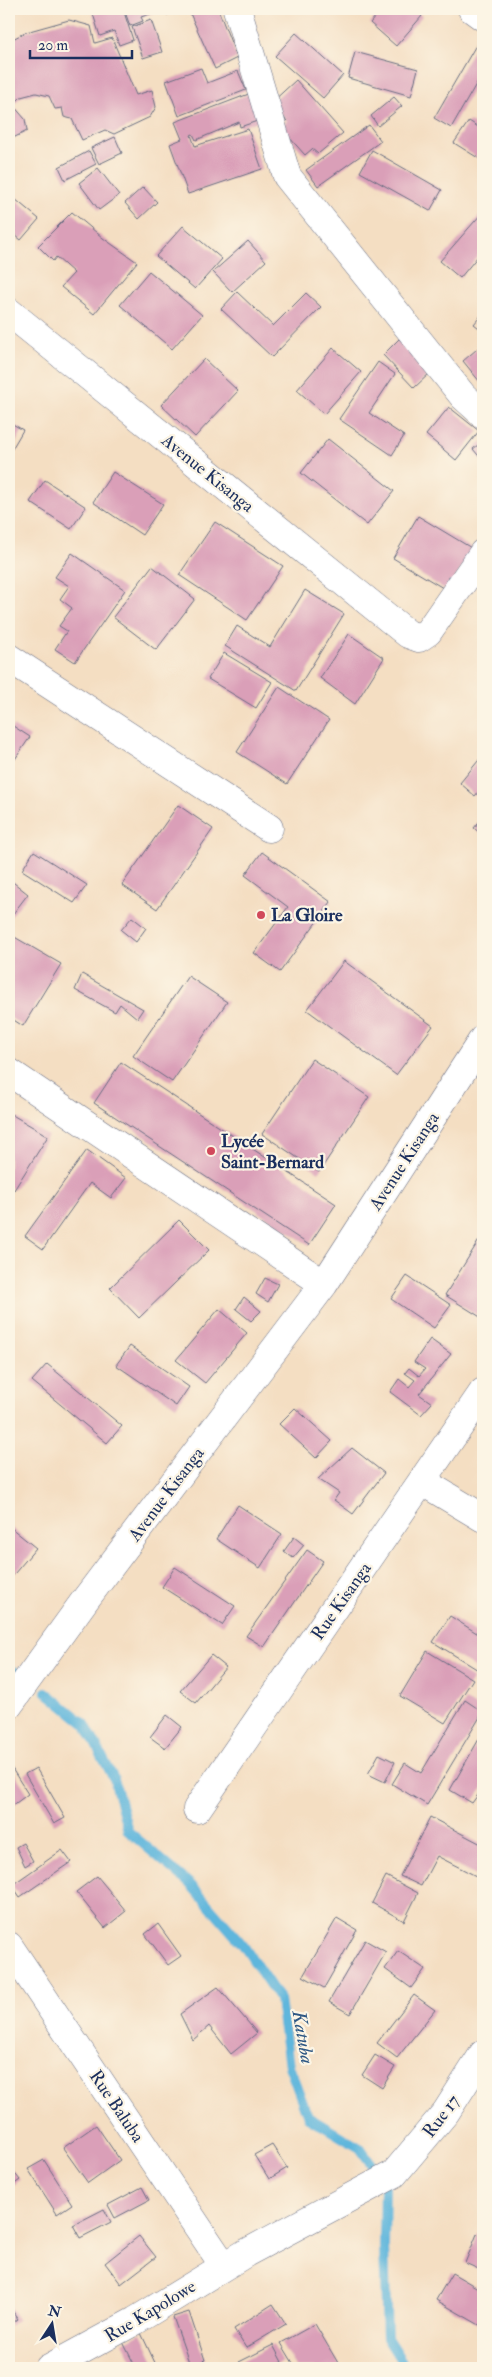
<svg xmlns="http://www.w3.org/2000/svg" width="492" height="2377" font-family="'IM FELL Double Pica',serif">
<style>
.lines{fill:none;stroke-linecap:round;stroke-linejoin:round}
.stream{stroke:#5fb6dc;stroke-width:10}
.building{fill:#da9fb8}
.street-casing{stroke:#676c81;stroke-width:29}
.street{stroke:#fff;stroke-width:28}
.poi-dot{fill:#d1495b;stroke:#fcf5e5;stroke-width:2}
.labels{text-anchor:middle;stroke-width:4.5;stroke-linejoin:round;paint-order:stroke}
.street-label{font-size:18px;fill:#1b2f5e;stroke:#fcf5e5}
.poi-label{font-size:18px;font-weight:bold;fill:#1b2f5e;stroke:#fcf5e5;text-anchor:start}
.water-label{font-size:19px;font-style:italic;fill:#2f5884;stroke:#fcf5e5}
</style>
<rect width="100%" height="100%" fill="#fcf5e5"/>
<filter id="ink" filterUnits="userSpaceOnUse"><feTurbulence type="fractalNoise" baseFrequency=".02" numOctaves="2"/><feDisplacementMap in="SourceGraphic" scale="10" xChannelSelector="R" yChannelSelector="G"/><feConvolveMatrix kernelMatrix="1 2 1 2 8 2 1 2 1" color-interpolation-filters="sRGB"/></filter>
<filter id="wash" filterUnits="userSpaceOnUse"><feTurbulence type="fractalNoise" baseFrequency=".0096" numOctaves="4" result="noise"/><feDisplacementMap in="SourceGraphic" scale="20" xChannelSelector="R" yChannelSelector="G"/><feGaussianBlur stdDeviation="1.12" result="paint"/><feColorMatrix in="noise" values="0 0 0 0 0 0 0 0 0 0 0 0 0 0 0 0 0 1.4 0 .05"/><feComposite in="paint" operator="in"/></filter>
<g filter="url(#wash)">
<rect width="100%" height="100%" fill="#f4dec2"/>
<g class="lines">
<path class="stream" d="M9,1669L17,1673
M46,1692L85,1724L114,1779L128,1831L191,1885L243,1945L280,2000L289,2066L308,2117L360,2148L385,2184L384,2246L387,2338L406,2368"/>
</g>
<g id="blocks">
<path class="building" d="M110,9H123L133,40L119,45L114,31L100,36L93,14Z
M124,9H158L159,11L141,17L143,21L130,26Z
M165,9H184L167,15Z
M188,9H218L237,58L215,69Z
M382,9H413L422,16L396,46L370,23Z
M69,20L91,26L95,43L112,38L136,95L152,90L156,107L150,117L114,134L105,130L82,140L72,119L64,117L62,108L55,109L49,96L36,93L21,97L13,105L25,119L27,131L9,140V41L26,32Z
M151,20L162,52L143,58L132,27Z
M296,33L343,75L323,98L275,56Z
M483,33V72L451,128L434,118Z
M355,52L418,69L411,96L348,78Z
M201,68L207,83L238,71L246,90L179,116L166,81Z
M296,80L343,133L318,154L312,149L305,155L280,127L287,121L271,103Z
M254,92L263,119L240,127L239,122L196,140L193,134L191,135L195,146L248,129L262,169L188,194L170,144L182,139L175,122Z
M394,97L402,106L378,126L371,116Z
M469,121L483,130V161L454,143Z
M369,125L381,141L318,186L306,170Z
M115,137L122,153L99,164L91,148Z
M372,150L442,190L430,211L360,172Z
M89,151L96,164L65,180L59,167Z
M98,168L119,195L99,210L79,183Z
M143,187L157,202L139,219L125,203Z
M9,194L39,219L21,240L9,230Z
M72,212L103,238L137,262L94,314L61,287L74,273L56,257L53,261L38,246Z
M482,213L483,250L460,278L440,261Z
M183,226L222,259L195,289L156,256Z
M248,241L266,261L232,292L213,272Z
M149,271L202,315L172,349L120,305Z
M237,292L273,326L306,293L321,307L272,357L221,309Z
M483,313V331L474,324Z
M399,339L431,372L414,388L383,355Z
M483,344V380L480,382L463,361Z
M333,348L361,372L324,414L297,390Z
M204,359L238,391L195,437L161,405Z
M378,362L395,374L369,413L404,436L392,455L339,419Z
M449,407L479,431L456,460L426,435Z
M9,422L23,430L9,454Z
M328,439L394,491L367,525L301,473Z
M483,441V461L473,449Z
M113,472L163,504L142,535L93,502Z
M45,480L86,507L71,529L30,502Z
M418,516L473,549L448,591L393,558Z
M215,522L283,566L247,620L179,575Z
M72,553L125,590L75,662L55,649L67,631L59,626L72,608L60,599L69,586L55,577Z
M152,566L195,599L156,650L113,617Z
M305,590L344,614L296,691L225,646L237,626L270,647Z
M349,634L384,658L355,704L320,678Z
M224,653L272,682L256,708L208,679Z
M279,687L329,720L287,784L237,752Z
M13,726L30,737L9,768V732Z
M483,755V786L475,796L460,783Z
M178,805L213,829L157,909L122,885Z
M483,817V836L474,828Z
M34,851L87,885L74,903L22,870Z
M262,852L331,902L280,972L254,953L288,907L245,875Z
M9,879L28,894L9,919Z
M132,917L146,928L136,942L121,930Z
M11,935L61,964L23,1026L9,1017V939Z
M344,961L433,1026L396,1075L307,1010Z
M82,974L143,1009L137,1018L120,1004L115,1012L75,990Z
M188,976L227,1002L172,1082L133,1056Z
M312,1059L369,1097L319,1172L262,1134Z
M121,1062L336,1204L309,1245L94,1103Z
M9,1113L48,1136L14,1190L9,1186Z
M87,1150L126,1178L111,1198L90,1183L43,1249L25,1236Z
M179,1220L209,1250L139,1318L110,1288Z
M483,1234V1315L482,1318L445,1295Z
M407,1276L451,1305L434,1328L391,1299Z
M265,1278L278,1284L268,1302L256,1294Z
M244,1297L261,1311L251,1321L236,1309Z
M219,1309L247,1333L205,1383L176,1360Z
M430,1339L451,1354L419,1394L432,1403L421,1415L390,1392L399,1379L409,1387L415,1380L405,1373L409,1368L419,1376L425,1369L414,1362Z
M130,1346L189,1387L176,1406L116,1365Z
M47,1364L122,1426L107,1443L32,1381Z
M295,1408L332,1441L316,1458L279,1424Z
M352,1448L384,1473L353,1514L334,1500L339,1493L318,1479Z
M238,1505L282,1534L260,1568L216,1539Z
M10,1527L36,1548L9,1580V1529Z
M294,1537L304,1545L293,1558L284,1551Z
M307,1550L323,1561L264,1647L246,1636Z
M175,1567L235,1606L222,1625L162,1587Z
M450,1616L483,1637V1673L433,1642Z
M427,1651L473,1679L445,1723L400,1696Z
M211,1655L226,1667L196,1703L180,1691Z
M465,1700L483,1712L427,1805L392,1784L405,1763L421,1773Z
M167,1715L182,1727L165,1748L150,1737Z
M483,1732V1772L481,1776L483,1778V1788L472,1803L450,1790Z
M379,1754L395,1762L385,1782L368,1774Z
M9,1764L28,1794L12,1806L9,1801Z
M36,1768L65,1818L54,1824L25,1774Z
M430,1817L483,1845V1863L476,1876L437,1856L421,1886L400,1876Z
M23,1843L33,1861L25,1866L16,1847Z
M62,1850L71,1862L20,1897L12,1885Z
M97,1876L126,1911L105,1928L76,1892Z
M386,1876L418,1893L404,1921L372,1903Z
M337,1918L357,1930L324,1988L303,1976Z
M158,1924L181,1956L168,1965L145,1934Z
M365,1940L386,1952L350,2014L329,2002Z
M398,1951L425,1969L411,1988L385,1969Z
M218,1987L257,2033L231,2054L209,2026L193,2040L180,2014Z
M414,1995L435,2010L397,2058L377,2043Z
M375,2055L395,2067L382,2088L362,2075Z
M96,2125L120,2160L88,2183L63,2148Z
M272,2145L287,2168L269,2179L254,2155Z
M44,2160L72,2204L57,2214L28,2169Z
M9,2166L20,2180L9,2188Z
M142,2187L149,2200L115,2218L108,2205Z
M104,2209L111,2222L80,2238L73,2225Z
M477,2234L483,2236V2271L465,2263Z
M139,2236L156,2257L121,2284L105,2263Z
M452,2273L483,2291V2327L436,2300Z
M273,2304L286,2324L246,2348L234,2329Z
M9,2306L18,2319L9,2326Z
M189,2312L205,2360L190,2365L173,2317Z
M315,2324L341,2368H296L281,2343Z
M141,2333L157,2367L154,2368H136L123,2342Z
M273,2345L282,2362L269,2368H243L239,2362Z"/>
</g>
</g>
<g filter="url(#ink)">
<use href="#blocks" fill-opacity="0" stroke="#676c81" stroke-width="1"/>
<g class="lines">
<g class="street-casing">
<path id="street" d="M237,9L287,176L463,396L483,414
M472,9L483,17
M9,312L408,634L419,638L428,632L483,553
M9,658L269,828
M9,1072L324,1284
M423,1482L483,1518
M9,1705L85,1600L324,1284L483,1039
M197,1809L483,1392
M9,1946L224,2266
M49,2368L135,2321L246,2253L394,2174L446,2112L483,2054"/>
</g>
<use href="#street" class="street"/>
</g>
</g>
<g class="poi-dot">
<circle cx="261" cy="915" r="5"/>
<circle cx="211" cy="1151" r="5"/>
</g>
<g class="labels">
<g class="street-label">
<text transform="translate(208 473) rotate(39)" y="6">Avenue Kisanga</text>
<text transform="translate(404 1161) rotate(-57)" y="6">Avenue Kisanga</text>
<text transform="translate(166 1494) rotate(-53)" y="6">Avenue Kisanga</text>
<text transform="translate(341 1601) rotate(-55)" y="6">Rue Kisanga</text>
<text transform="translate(117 2106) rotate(56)" y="6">Rue Baluba</text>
<text transform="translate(441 2116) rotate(-53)" y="6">Rue 17</text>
<text transform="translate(150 2311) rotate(-31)" y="6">Rue Kapolowe</text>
</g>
<g class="poi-label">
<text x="271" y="921">La Gloire</text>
<text x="221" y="1147">Lycée<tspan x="221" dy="21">Saint-Bernard</tspan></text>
</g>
<g class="water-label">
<text transform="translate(304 2037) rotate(80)" y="7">Katuba</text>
</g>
</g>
<rect width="492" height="2377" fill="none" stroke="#fcf5e5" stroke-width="30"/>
<g transform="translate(52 2324) rotate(12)" stroke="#fcf5e5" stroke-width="4" paint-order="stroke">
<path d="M0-4L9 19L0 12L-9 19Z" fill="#1b2f5e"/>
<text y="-8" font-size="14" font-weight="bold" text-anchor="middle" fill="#1b2f5e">N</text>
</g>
<path d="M30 50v8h102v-8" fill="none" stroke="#1b2f5e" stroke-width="2.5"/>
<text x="38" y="50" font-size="15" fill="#1b2f5e" stroke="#fcf5e5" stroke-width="4" paint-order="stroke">20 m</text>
</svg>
